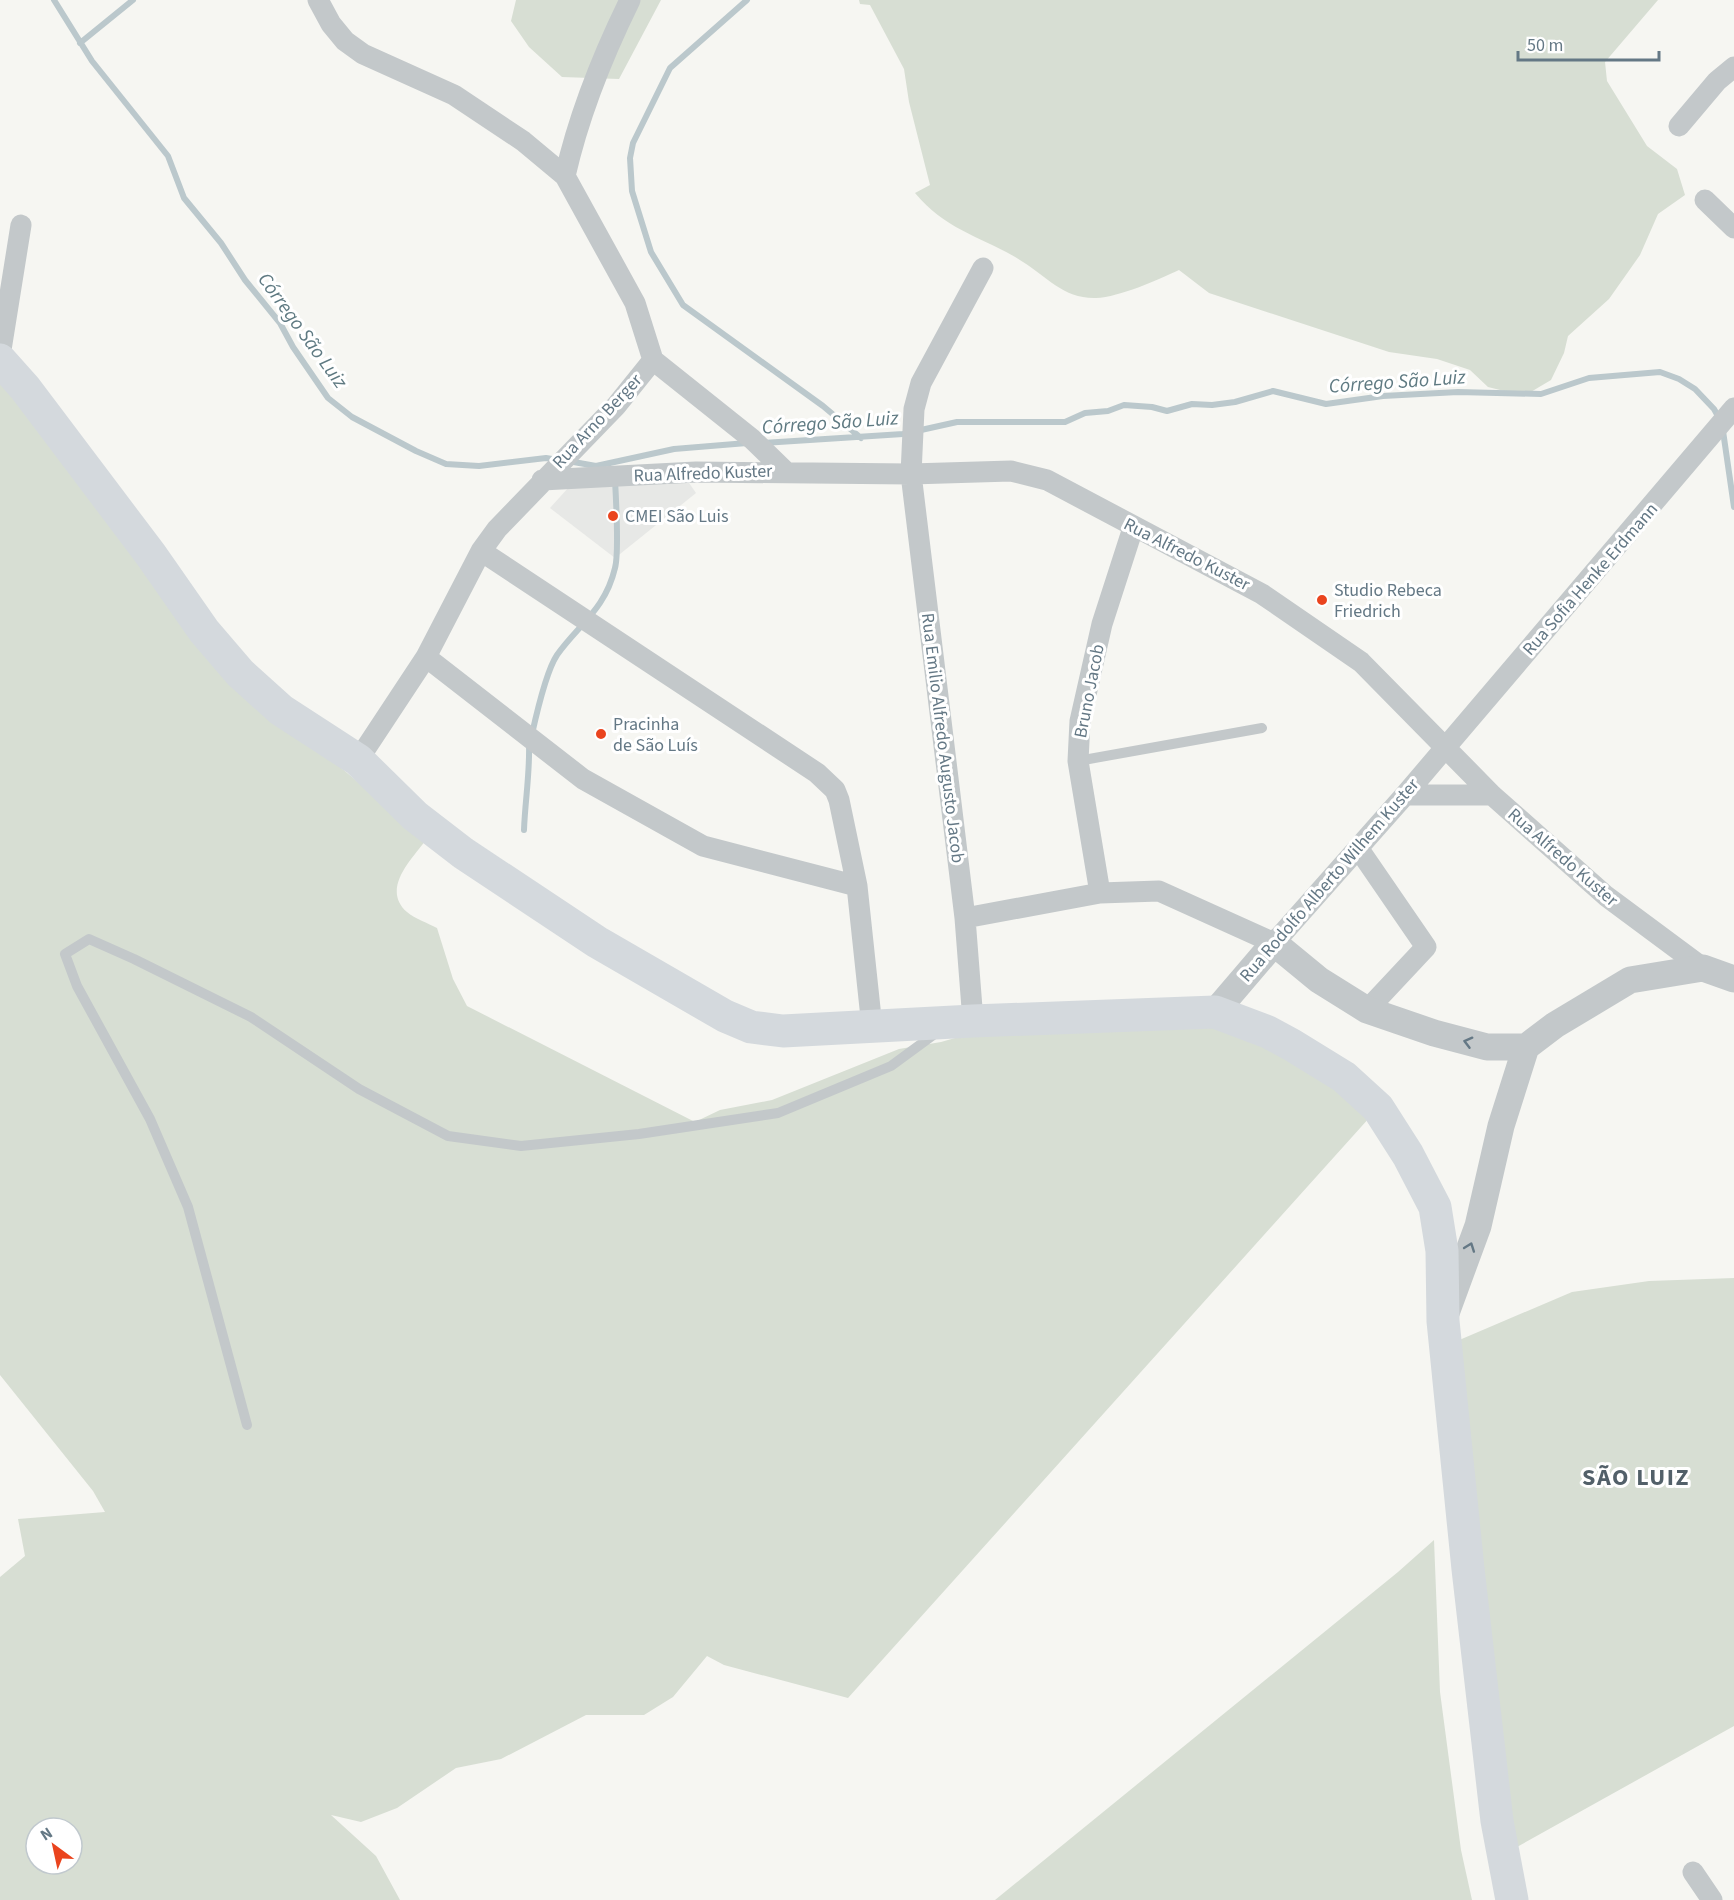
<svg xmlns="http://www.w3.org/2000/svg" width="1734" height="1900" font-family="'Source Sans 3',sans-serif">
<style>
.built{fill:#e7e8e6}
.green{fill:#d7ded3;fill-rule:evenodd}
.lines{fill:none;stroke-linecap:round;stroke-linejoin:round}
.stream{stroke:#bbc8cc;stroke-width:6}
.service{stroke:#c3c8ca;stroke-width:10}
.minor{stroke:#c3c8ca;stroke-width:21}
.tertiary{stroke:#c3c8ca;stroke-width:27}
.primary{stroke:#d4d9dd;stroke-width:33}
.oneway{stroke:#647885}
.poi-dot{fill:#ea441e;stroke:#fff;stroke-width:2}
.labels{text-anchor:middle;stroke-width:6;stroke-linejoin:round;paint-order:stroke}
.street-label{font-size:18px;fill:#647885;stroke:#fff}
.poi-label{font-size:18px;fill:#647885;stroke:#fff;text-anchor:start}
.water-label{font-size:20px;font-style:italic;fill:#5f7a82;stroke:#fff}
.district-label{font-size:24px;font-weight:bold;letter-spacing:1.5px;fill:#526069;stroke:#fff}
</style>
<rect width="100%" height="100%" fill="#f6f6f2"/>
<path class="built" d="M680,470L696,493L615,558L550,508L569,487Z"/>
<path class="green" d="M516,0H661L619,79L562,77L529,47L511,21Z
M859,0H1658L1605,62L1607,81L1647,146L1677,169L1685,195L1658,214L1640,255L1609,299L1568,336L1564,353L1551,380L1524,396L1488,387L1470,370L1437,359L1389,352L1209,293L1179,270C1157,280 1120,297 1096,298C1064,299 1047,277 1023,262C985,237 947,232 915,193L930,185L909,102L904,69L870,5L860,4Z
M0,382L252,692L426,840C411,860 381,889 407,912C415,919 428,923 437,928L453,979L467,1006L695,1122L720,1110L772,1100L899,1049L941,1042L1011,1022L1257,1029L1370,1117L848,1698L724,1665L707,1656L673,1697L644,1715H586L501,1759L456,1768L397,1808L361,1822L331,1815L376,1856L400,1900H0V1577L25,1556L18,1519L105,1512L93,1491L0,1375ZM36,1828H72V1864H36Z
M1734,1278V1726L1490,1862L1457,1341L1572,1292L1649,1281Z
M1434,1540L1440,1692L1461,1850L1472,1900H995L1398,1572Z"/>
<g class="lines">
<path class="stream" d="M54,0L92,61L168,156L184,198L221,243L245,280L280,323L293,347L328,398L352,417L416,451L446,464L479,466L546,458L558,460
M747,0L670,68L633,143L630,158L632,191L651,252L683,305L823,406L861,438
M80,43L133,0
M1723,431L1734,507
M763,443L903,434L957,422H1065L1085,413L1108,411L1124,405L1152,407L1167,411L1192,404L1212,405L1235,402L1273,391L1326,404L1383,396L1458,392L1541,394L1589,378L1660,372L1679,379L1695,389L1714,409L1719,418
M568,461L596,466L674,449L747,443
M532,734C536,716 547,670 557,655C579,624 605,610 615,568C619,553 616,498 615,480
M524,830C525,801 530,773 529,744"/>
<path class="service" d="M1078,761L1262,728
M247,1425L188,1207L150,1119L77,986L65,954L89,939L134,959L251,1017L359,1089L448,1136L521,1146L639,1134L778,1113L891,1066L936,1033"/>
<path class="minor" d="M318,0L331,24L345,41L363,54L454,95L523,141L565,176L635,303L653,360L616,406L497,529L481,551L426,657L358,760
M1679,126L1717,81L1734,67
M565,176C579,114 602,57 630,0
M1705,200L1734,228
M0,356L21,225
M653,360L752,439L785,471
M542,480L696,472L911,474L1011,471L1047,480L1262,594L1361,662L1492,795L1606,896L1703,968
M481,551L817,773L835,790L839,800L857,886L872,1027
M426,657L583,779L703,846L857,886
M1405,795H1492
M1358,848L1426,947L1367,1010
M1100,893L1078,761L1080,721L1102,624L1133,528
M965,918L1100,893L1159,891L1274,943L1405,795L1734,408
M973,1021L965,918L911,474L914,409L921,383L983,268
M1693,1872L1712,1900"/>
<path class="tertiary" d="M1215,1012L1274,943L1319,980L1367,1010L1434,1033L1487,1047H1526
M1446,1313L1478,1226L1501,1126L1526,1047L1555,1025L1630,980L1703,968L1734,979"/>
<path class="primary" d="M0,360L25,388L151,555L204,631L240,673L281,710L358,760L415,816L463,853L597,942L725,1016L751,1027L783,1031L973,1021L1215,1012L1268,1032L1292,1045L1344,1077L1378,1108L1408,1155L1435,1207L1442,1251L1443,1321L1468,1569L1497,1821L1512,1900"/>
</g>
<defs><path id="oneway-chevron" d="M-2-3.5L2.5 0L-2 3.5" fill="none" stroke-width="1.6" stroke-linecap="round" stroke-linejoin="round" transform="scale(1.5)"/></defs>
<g class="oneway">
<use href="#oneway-chevron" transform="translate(1468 1042) rotate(-165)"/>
<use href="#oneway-chevron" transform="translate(1470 1247) rotate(-70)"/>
</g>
<g class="poi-dot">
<circle cx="613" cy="516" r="6"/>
<circle cx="1322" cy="600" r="6"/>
<circle cx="601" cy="734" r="6"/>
</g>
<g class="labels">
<g class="street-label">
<text transform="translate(597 421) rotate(-47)" y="6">Rua Arno Berger</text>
<text transform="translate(703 473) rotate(-2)" y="6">Rua Alfredo Kuster</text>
<text transform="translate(1187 554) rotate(27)" y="6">Rua Alfredo Kuster</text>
<text transform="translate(1590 579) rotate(-49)" y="6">Rua Sofia Henke Erdmann</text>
<text transform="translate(1089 691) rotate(-79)" y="6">Bruno Jacob</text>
<text transform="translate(943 738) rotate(83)" y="6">Rua Emilio Alfredo Augusto Jacob</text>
<text transform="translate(1563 857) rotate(41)" y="6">Rua Alfredo Kuster</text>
<text transform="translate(1329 880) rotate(-49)" y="6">Rua Rodolfo Alberto Wilhem Kuster</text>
</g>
<g class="poi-label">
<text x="625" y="522">CMEI São Luis</text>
<text x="1334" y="596">Studio Rebeca<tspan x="1334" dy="21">Friedrich</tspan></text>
<text x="613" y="730">Pracinha<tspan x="613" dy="21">de São Luís</tspan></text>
</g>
<g class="water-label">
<text transform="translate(303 330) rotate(54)" y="7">Córrego São Luiz</text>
<text transform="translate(1397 381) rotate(-4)" y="7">Córrego São Luiz</text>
<text transform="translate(830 422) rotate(-4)" y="7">Córrego São Luiz</text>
</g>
<g class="district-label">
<text x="1636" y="1485">SÃO LUIZ</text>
</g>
</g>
<g transform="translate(54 1846) rotate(327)"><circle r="28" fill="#ffffff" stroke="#c1c9ce" stroke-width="1.5"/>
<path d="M0-4.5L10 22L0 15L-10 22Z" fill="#ea441e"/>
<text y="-9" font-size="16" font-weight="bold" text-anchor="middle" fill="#647885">N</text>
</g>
<path d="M1518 51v9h141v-9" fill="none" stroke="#647885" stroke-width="3"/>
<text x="1527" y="51" font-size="18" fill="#647885" stroke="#ffffff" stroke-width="4.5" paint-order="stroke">50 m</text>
</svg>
